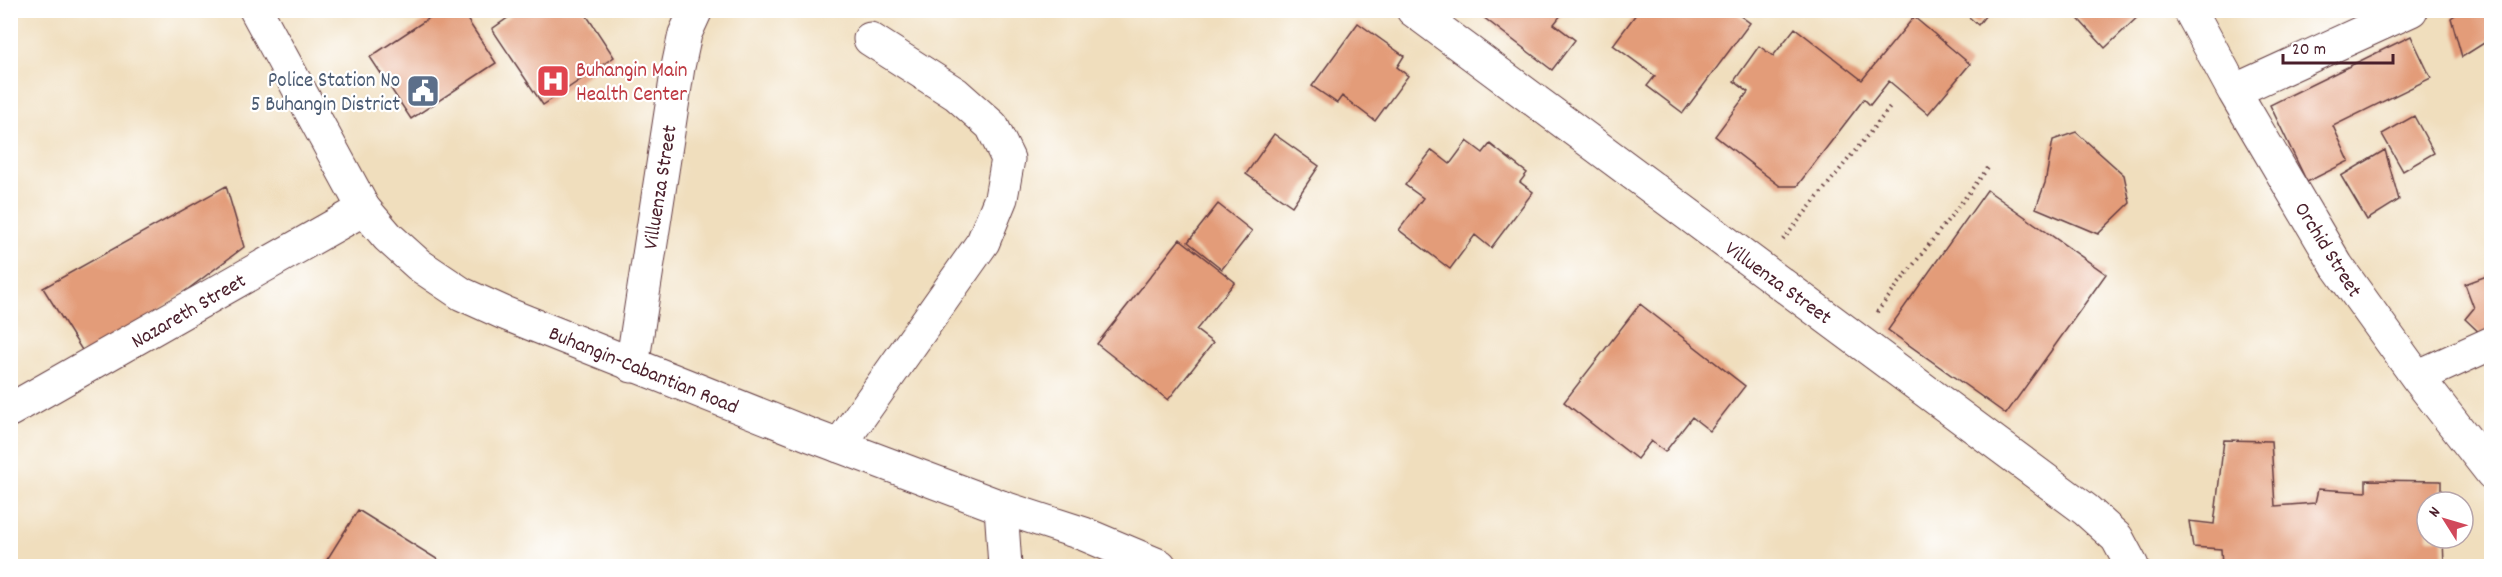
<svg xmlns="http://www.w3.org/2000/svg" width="2502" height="577" font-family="Dekko,sans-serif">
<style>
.building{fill:#e39c79}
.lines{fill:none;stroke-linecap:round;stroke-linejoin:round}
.minor-casing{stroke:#633c41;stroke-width:35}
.major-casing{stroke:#633c41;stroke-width:35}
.path{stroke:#633c41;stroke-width:4;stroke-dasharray:1.5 4.5;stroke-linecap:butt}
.minor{stroke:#fff;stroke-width:33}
.major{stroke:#fff;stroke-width:33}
.labels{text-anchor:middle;stroke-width:4.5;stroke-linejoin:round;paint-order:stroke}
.health-label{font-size:21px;fill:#be3a42;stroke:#fff;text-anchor:start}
.service-label{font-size:21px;fill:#4e5e75;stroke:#fff;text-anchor:end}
.street-label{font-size:21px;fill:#4a1f2b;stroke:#fff}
</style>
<rect width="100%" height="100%" fill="#fff"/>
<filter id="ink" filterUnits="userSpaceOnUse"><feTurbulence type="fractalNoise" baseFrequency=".0167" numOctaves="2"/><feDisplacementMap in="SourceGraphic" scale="12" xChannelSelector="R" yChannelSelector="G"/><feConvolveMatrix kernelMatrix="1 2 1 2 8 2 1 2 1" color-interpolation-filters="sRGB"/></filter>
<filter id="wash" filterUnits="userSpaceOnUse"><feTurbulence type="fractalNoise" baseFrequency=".008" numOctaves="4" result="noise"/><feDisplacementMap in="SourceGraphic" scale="24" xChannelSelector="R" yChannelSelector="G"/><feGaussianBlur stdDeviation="1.35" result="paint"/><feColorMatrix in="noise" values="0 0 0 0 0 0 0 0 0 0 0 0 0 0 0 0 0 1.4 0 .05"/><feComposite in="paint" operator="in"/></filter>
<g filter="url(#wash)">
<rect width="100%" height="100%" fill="#f0debd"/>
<g id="blocks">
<path class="building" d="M441,10H461L496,63L411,119L370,57Z
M519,10H583L614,57L543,105L492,29Z
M1474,10H1565L1554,24L1575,40L1552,70Z
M1639,10H1732L1750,23L1683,113L1647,86L1655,76L1613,45Z
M1961,10H1990L1978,25Z
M2070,10H2145L2105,48Z
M2462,10H2485L2492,34V38L2462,57L2451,18Z
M1914,17L1970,64L1928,114L1889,81L1870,105L1864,99L1797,186H1780L1715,136L1748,92L1734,81L1759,46L1773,56L1795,28L1862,80Z
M1358,23L1404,56L1397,67L1408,76L1375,121L1342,96L1337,103L1312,86Z
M2411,36L2431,78L2333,126L2349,161L2307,182L2270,105Z
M2414,116L2434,153L2403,171L2382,134Z
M2076,132L2124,175L2130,203L2098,234L2036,208L2045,183L2053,140Z
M1274,134L1319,166L1292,206L1246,174Z
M1467,141L1483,153L1490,144L1527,173L1520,182L1533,192L1491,248L1475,235L1450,269L1399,230L1423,198L1405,185L1432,150L1450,164Z
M2385,150L2399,200L2367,220L2341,176Z
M226,186L244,247L90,363L43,288Z
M1987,190L2106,274L2006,414L1888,330Z
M1218,204L1252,231L1222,269L1188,242Z
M1180,239L1235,282L1196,330L1213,343L1168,400L1097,344Z
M2492,274V332L2483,336L2465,319L2474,308L2465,284Z
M1640,304L1745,386L1710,431L1692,417L1665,452L1651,441L1637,459L1564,402Z
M2224,440L2271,441L2275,506L2315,503L2318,489L2366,492V480L2441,481V502H2427V538H2443L2444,566H2222L2221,549L2193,547L2189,521L2214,524Z
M358,510L448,566H323Z"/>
</g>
</g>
<g filter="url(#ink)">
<use href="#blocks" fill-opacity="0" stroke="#633c41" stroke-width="1.5"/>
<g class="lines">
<g class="minor-casing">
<path id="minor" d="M1413,10L2086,510L2117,538L2132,566
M2190,10L2234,91L2337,266L2417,377L2492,473
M2234,91L2411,10
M632,366L678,67L685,34L696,10
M2417,377L2492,343
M10,410L364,209
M839,446L983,242L1001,198L1008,159L992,126L956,94L870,39
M1001,507L1005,566"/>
</g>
<g class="major-casing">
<path id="major" d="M256,10L364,209L388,237L419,265L462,294L504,313L810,435L1001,507L1084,534L1160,566"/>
</g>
<path class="path" d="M1783,240L1892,105
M1877,312L1988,168"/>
<use href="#minor" class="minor"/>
<use href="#major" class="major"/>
</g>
</g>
<defs>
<g id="hospital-square" transform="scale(1.725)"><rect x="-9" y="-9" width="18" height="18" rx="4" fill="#e0444e" stroke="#fff"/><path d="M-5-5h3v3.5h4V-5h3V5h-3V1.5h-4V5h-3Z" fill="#fff"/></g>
<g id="civic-square" transform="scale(1.725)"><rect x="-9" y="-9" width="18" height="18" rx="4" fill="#5c6f8a" stroke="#fff"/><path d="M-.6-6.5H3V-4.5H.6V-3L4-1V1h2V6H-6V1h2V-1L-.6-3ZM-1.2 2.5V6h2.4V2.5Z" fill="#fff"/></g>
</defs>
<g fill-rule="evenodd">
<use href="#hospital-square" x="553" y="81"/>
<use href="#civic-square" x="423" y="91"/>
</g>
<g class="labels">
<g class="health-label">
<text x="576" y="76">Buhangin Main<tspan x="576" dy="24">Health Center</tspan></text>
</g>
<g class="service-label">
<text x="400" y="86">Police Station No<tspan x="400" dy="24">5 Buhangin District</tspan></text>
</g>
<g class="street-label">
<text transform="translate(659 187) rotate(-81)" y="7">Villuenza Street</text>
<text transform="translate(2329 249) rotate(58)" y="7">Orchid Street</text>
<text transform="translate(1779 282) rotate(36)" y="7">Villuenza Street</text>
<text transform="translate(188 310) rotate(-30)" y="7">Nazareth Street</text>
<text transform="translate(644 369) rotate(22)" y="7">Buhangin-Cabantian Road</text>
</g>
</g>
<rect width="2502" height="577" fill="none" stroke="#fff" stroke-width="36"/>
<g transform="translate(2445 520) rotate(307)"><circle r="28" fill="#ffffff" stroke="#b7a5aa" stroke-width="1.5"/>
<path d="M0-4.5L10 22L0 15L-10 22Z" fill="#d1495b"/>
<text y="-9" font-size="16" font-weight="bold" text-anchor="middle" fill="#4a1f2b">N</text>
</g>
<path d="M2283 54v9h110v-9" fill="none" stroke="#4a1f2b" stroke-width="3"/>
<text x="2292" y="54" font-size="18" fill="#4a1f2b" stroke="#ffffff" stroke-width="4.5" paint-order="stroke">20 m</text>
</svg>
